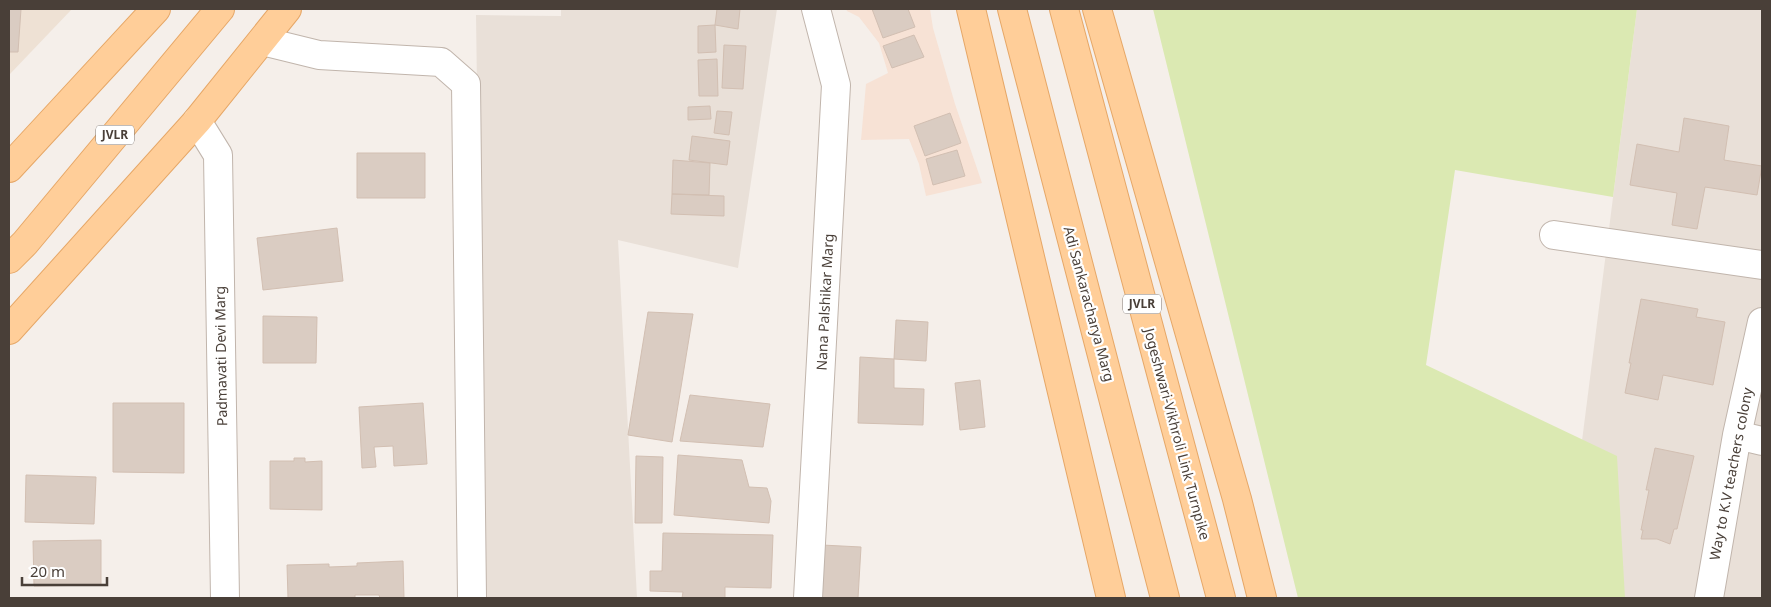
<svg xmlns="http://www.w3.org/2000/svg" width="1771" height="607" font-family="'Noto Sans',sans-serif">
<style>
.residential{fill:#e9e0d8}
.commercial{fill:#f7e2d5}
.education{fill:#eee1d4}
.green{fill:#dbe9b2}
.building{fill:#daccc2;stroke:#d2bfb2}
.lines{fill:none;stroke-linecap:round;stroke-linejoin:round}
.minor-casing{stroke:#c1b5ac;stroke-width:30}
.primary-casing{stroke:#e6a767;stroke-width:30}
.minor{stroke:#fff;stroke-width:28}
.primary{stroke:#ffce99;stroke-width:28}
.labels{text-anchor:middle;stroke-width:4.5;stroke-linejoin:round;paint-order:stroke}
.shield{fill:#fff;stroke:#807974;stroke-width:1}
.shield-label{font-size:12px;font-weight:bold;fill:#493f38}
.street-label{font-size:14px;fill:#493f38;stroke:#fff}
</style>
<rect width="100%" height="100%" fill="#f5efea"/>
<path class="residential" d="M561,9H777L738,268L618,240L637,598H484L476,15L561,16Z
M1637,9H1762V598H1562Z"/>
<path class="commercial" d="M846,9H930L933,28L955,104L982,183L926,196L919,164L909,139L861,140L866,84L888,73L879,43L859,17L847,11Z"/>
<path class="education" d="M9,9H72L9,75Z"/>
<path class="green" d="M1153,9H1637L1613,197L1455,170L1426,365L1617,456L1625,598H1298Z"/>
<path class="building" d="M9,9H21L18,52H9Z
M717,9H740L738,29L715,25Z
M872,9H908L915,27L883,38Z
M715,25L716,52L698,53V26Z
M914,35L924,57L892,68L883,46Z
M724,45L746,46L743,89L722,88Z
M717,59L718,96H699L698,60Z
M710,106L711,119L688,120V107Z
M717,111L732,112L729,135L714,133Z
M950,113L961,143L925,156L914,126Z
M1684,118L1729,126L1724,160L1762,166L1757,195L1705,187L1697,229L1672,225L1677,193L1630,185L1637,144L1679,152Z
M692,136L730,141L727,165L689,160Z
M957,150L965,176L933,185L926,159Z
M357,153H425V198H357Z
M673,160L710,163L709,195L672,194Z
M672,194L724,196V216L671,214Z
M337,228L343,281L263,290L257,238Z
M1641,299L1698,309L1696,317L1725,322L1713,385L1663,375L1658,400L1625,393L1631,363H1629Z
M648,312L693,314L672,442L628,435Z
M263,316L317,317L316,363H263Z
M896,320L928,322L926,361L894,359Z
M860,357L894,359V388L924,389L923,425L858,423Z
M980,380L985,427L960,430L955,383Z
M690,395L770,404L763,447L680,441Z
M113,403H184V473L113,472Z
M423,403L427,464L394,466L393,446L374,447L376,467L362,468L359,407Z
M1655,448L1694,456L1677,529H1674L1670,544L1657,539H1641L1643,530H1641L1649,490H1646Z
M678,455L742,460L749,487L767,488L771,501L769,523L674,515Z
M636,456L663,457L662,523H635Z
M294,458H305V462L322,461V510L270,509V461H294Z
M26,475L96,477L94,524L25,522Z
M663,533L773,535L771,588L725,587V598H682L683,592L650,591V571H662Z
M101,540V585L34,586L33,541Z
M822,545L861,547L858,598H820Z
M403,561L404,598H380L379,595H355V598H288L287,565L329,564V567L357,566V563Z"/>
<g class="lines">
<g class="minor-casing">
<path id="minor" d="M262,41L319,55L441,62L466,84L472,598
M197,121L218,155L225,598
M1554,235L1762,265
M1737,435L1762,441
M808,598L836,85L816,9
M1709,598L1737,435L1762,322"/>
</g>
<g class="primary-casing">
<path id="primary" d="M971,9L1111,598
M1012,9L1165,598
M1064,9L1221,598
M1097,9L1237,499L1262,598
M9,168L156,9
M9,259L25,243L220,9
M9,330L197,121L287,9"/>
</g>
<use href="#minor" class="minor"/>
<use href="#primary" class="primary"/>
</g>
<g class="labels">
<g class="shield">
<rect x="96" y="125.5" width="38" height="19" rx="4"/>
<rect x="1123" y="294.5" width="38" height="19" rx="4"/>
</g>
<g class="shield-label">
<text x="115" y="139">JVLR</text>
<text x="1142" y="308">JVLR</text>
</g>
<g class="street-label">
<text transform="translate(825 302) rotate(-87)" y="5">Nana Palshikar Marg</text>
<text transform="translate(1089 304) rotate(75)" y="5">Adi Sankaracharya Marg</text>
<text transform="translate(221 356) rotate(-91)" y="5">Padmavati Devi Marg</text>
<text transform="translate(1177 434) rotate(75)" y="5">Jogeshwari-Vikhroli Link Turnpike</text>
<text transform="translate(1731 474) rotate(-79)" y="5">Way to K.V teachers colony</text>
</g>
</g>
<rect width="1771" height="607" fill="none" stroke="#493f38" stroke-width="20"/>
<path d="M22 577v8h85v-8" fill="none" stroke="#493f38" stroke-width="2.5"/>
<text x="30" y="577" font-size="15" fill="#493f38" stroke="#ffffff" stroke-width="4" paint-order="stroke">20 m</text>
</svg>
